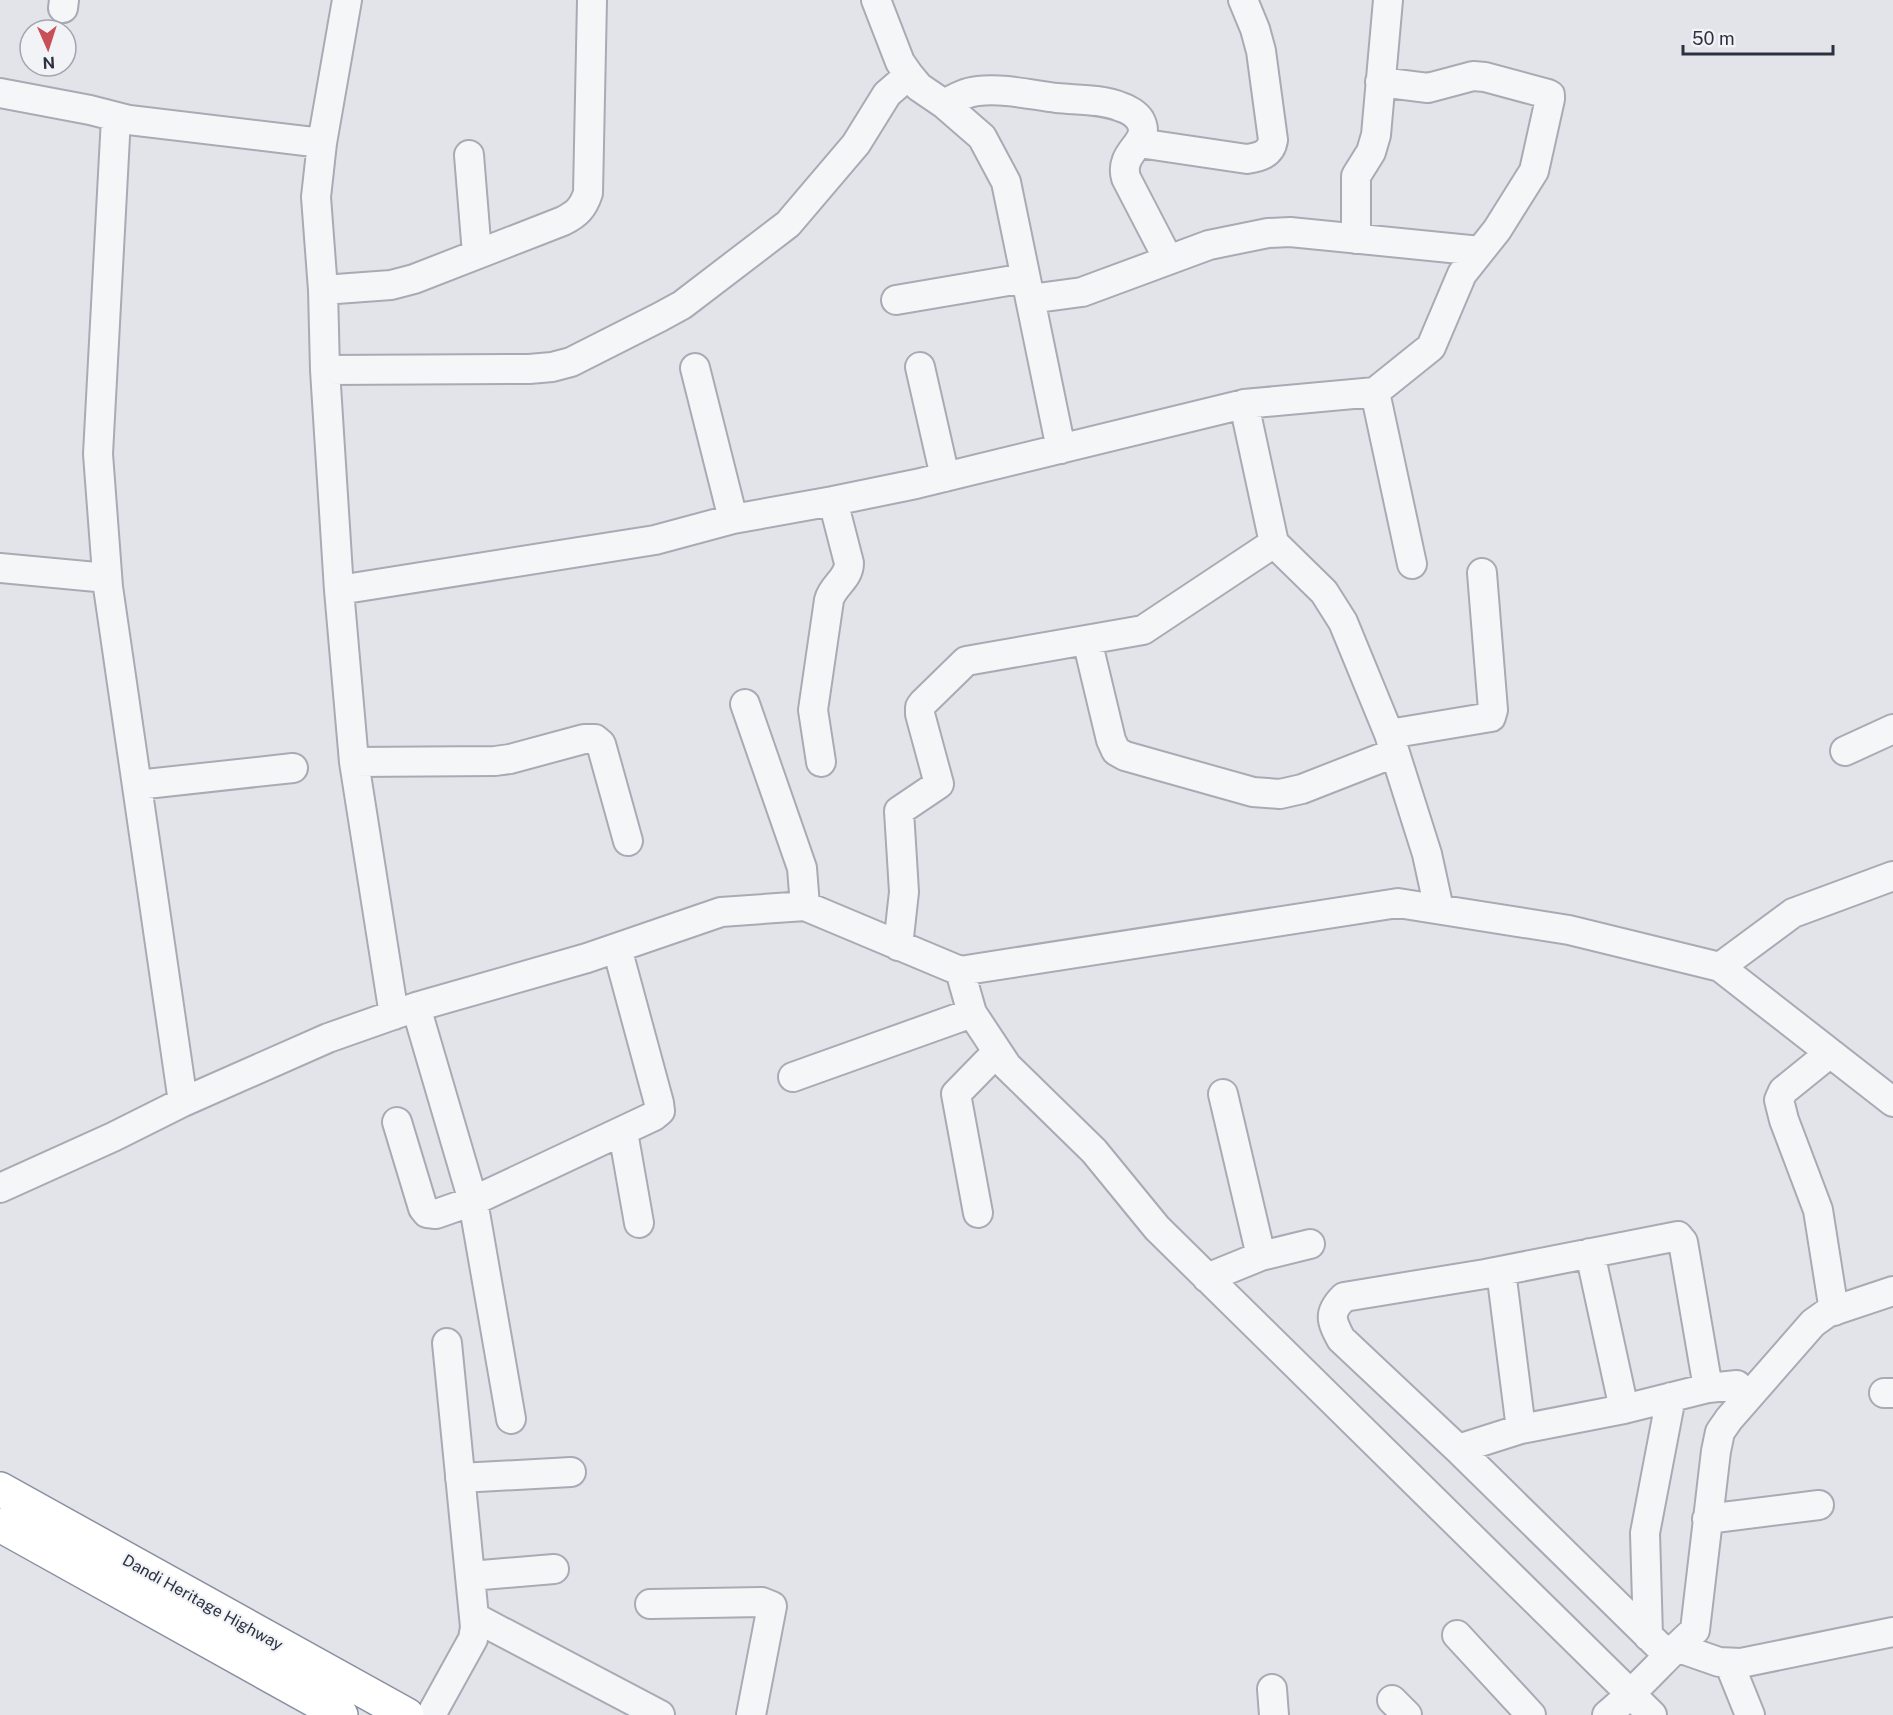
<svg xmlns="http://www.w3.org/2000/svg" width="1893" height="1715" font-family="'Public Sans',sans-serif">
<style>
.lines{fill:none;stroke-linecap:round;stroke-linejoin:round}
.minor-casing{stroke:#a7abb4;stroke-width:32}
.highway-casing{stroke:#8a91a0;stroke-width:36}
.minor{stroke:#f5f6f8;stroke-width:28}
.highway{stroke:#fff;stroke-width:33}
.labels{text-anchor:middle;stroke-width:4.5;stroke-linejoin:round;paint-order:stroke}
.street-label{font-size:16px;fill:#2b3141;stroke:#f2f3f7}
</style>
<rect width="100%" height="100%" fill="#e2e4ea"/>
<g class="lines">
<g class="minor-casing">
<path id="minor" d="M347,0L322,143L316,197L323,290L325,370L339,590L354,762L394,1015
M876,0L900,62L909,75L919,87L944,104L982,137L1006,182L1061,449
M63,8L64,0
M0,93L90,110L129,120L322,143
M944,104C955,98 966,92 978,91C1004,88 1032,95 1057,98C1077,100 1102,99 1121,107C1128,109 1136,114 1140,120C1153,144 1118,150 1126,178L1168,259
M116,118L98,454L108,587L183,1102
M1139,143L1247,159C1260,157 1271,154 1273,140L1261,51L1255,29L1243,0
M469,155L477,254
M1356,239V176L1371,152L1376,135L1388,0
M323,290L391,285L414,279L563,221C577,214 583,208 588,193L592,0
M1030,299L1082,292L1209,245L1268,233L1290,232L1480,251
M896,300L1025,278
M920,367L945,477
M695,368L733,519
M325,370L529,369L552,367L571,362L660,317L682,305L788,224L856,144L887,94L909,75
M1375,392L1412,564
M1244,404L1274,543L1324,592L1343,622L1389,734L1427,854L1439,909
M0,568L107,578
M339,590L655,540L733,519L833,501L916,484L1244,404L1375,392L1431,347L1462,274L1497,230L1534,171L1550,99V95L1548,94L1485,77L1473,76L1428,88L1380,82
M1087,640L1111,740L1116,751L1125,756L1253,792L1280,794L1302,789L1394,753
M745,704L802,868L805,906
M1389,734L1491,717L1493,710L1482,573
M1845,751L1893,729
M354,762L495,761L510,759L584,739H595L601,744L628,841
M821,762L813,710L829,600C833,585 849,579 849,563L833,501
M137,785L293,768
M898,946L904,892L899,811L939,784L920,714V707L923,703L966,661L1143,630L1274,543
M1720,967L1793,913L1893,876
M960,971L972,1013L1007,1066L1094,1151L1157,1228L1652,1715
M416,1007L473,1201L511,1419
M1830,1053L1783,1091L1779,1100L1784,1120L1818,1210L1834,1311
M793,1077L972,1013
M1223,1094L1261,1256
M397,1122L423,1208L427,1213L436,1214L473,1201L654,1116L660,1111L659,1103L617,948
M623,1132L639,1223
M0,1188L113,1137L183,1102L328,1038L416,1007L587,958L721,912L805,906L960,971L1398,903L1569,930L1720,967L1893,1102
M978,1213L956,1094L997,1052
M1590,1253L1624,1409
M1501,1271L1521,1429
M1207,1278L1261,1256L1310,1244
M1884,1393H1893
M1458,1449L1521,1429L1624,1409L1708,1388L1737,1385
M460,1478L571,1472
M1707,1519L1819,1505
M470,1576L554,1569
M650,1604L762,1602L772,1606L751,1715
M474,1617L660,1715
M1457,1635L1531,1715
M1648,1636L1645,1533L1671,1397
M1676,1647L1719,1662L1741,1663L1893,1632
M1668,1655L1458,1449L1341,1339C1331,1320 1328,1313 1344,1297L1485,1274L1678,1236L1683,1242L1708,1388
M1729,1663L1750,1715
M1272,1689L1274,1715
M1392,1700L1407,1715
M431,1715L473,1639L475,1627L447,1343
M1607,1715C1638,1689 1664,1658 1695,1630L1716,1451L1720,1432L1729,1419L1813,1323L1827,1313L1893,1291"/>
</g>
<g class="highway-casing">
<path id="highway" d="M0,1489L407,1715
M0,1525L341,1715"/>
</g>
<use href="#minor" class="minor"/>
<use href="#highway" class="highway"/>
</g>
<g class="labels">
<g class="street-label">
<text transform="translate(203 1602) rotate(29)" y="6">Dandi Heritage Highway</text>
</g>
</g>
<g transform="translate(48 48) rotate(177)"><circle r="28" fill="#f2f3f7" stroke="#a2a5ae" stroke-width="1.5"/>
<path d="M0-4.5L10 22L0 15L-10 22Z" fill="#c84e57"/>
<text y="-9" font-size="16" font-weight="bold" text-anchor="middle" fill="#2b3141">N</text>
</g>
<path d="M1683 45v9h150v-9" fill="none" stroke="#2b3141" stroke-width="3"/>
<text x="1692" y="45" font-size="18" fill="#2b3141" stroke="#f2f3f7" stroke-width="4.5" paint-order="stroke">50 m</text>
</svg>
